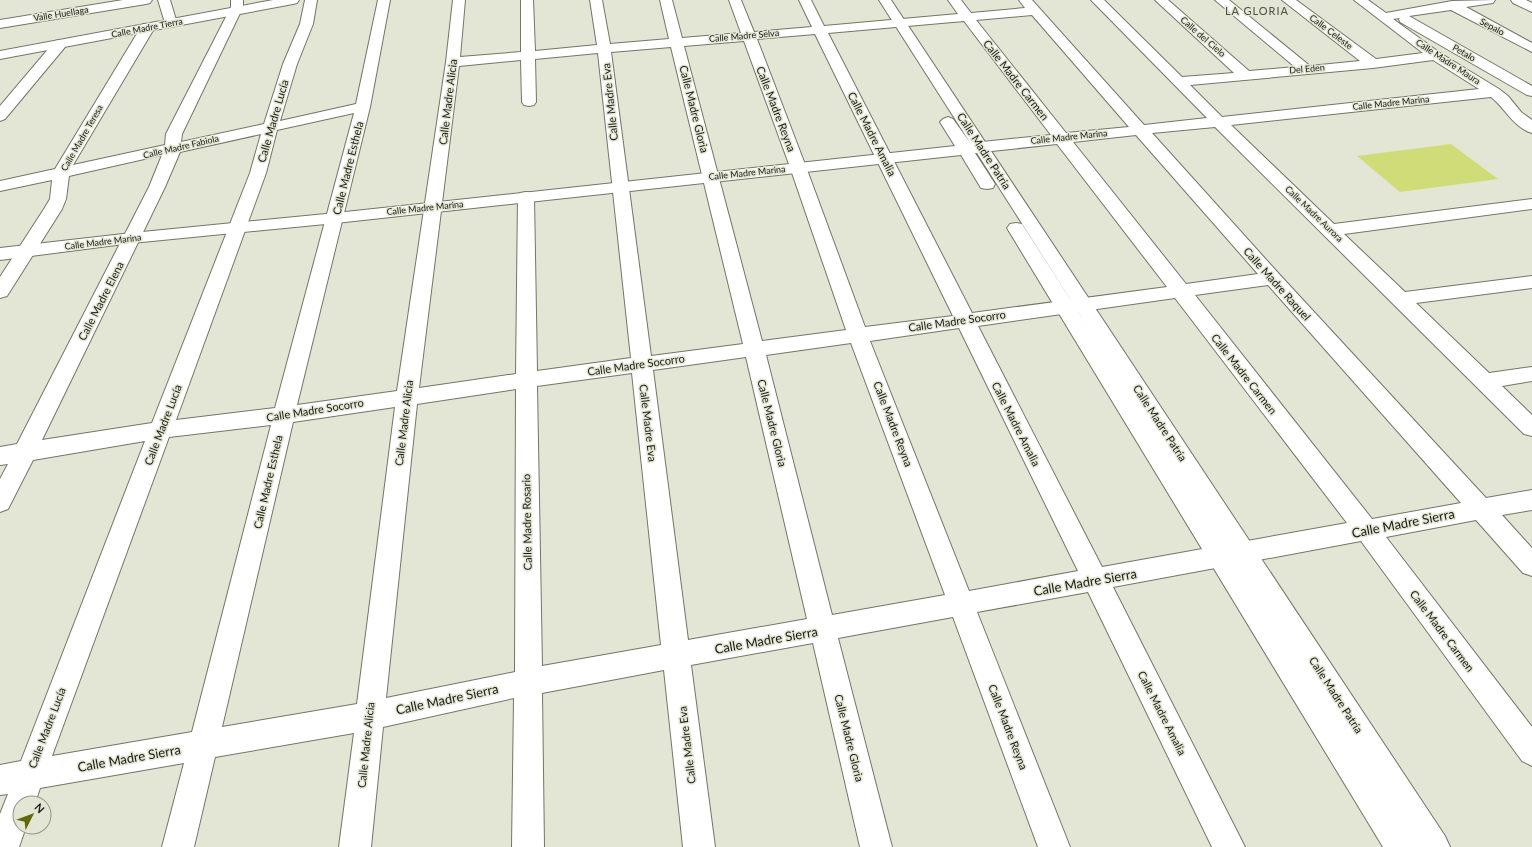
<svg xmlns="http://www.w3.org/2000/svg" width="1532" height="847" font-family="Lato,sans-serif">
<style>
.green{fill:#d0dc78}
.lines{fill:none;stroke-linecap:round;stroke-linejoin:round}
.street-casing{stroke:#737666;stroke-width:2}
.secondary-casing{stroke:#737666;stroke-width:2}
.street{fill:#fff;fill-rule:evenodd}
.secondary{fill:#fff;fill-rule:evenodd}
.labels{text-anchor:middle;stroke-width:3;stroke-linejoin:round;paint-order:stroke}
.far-street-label{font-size:9px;fill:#1a1b14;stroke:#e3e6d5}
.far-quarter-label{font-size:11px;letter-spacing:1px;fill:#4d4f40;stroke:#e3e6d5}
.street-label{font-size:11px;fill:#1a1b14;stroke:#e3e6d5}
.near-street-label{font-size:13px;fill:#1a1b14;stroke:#e3e6d5}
</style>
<rect width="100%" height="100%" fill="#e3e6d5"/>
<path class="green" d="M1451,144L1498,179L1400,192L1357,156Z"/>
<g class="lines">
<g class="street-casing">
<path id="street" d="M123,0H152L150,3L146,4L0,28V20Z
M158,0H170L177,23L176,26H166Z
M231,0H243V7L182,134L181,142L264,124L283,64L300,24L305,0H317L313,24L297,64L280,121L356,104L378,0H390L370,107L297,405L397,391L446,62L453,0H465L460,57L521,52V0H533L535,51L597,45L590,0H602L610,44L669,39L660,0H672L682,38L741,33L729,0H741L754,32L812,27L799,0H811L824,26L958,14L948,0H961L971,13L1025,8L1019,0H1032L1144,125L1207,118L1091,0H1104L1182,77L1234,73L1155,0H1168L1249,71L1295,67L1215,0H1229L1310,66L1360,61L1282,0H1296L1376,59L1423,53L1354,0H1368L1386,13L1452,1L1495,0L1493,3L1466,7L1532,43V52L1451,10L1409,16L1532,86V96L1527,95L1400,22L1399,19L1400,18L1393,19L1440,53L1499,89L1508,96L1521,112L1532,120V133C1514,128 1505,108 1491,97L1231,125L1334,224L1532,199V209L1344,234L1405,292L1532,276V288L1416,303L1489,373L1532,367V381L1502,386L1532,415V436L1524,434L1215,127L1152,133L1279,274L1486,498L1532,490V510L1502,515L1532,548V576L1523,573L1476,520L1386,537L1532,727V766L1522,761L1361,541L1113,587L1245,847H1212L1088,592L977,612L1070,847H1038L953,617L838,638L892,847H860L813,643L691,665L715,847H683L664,670L542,693L544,847H512L514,698L383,727L371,847H339L354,733L215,757L194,847H162L184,763L40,788L35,803H20V827H26L19,847H0V814L8,794L0,795V765L21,761L145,441L33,460L8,509L0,512V479L8,464L0,465V447L17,444L149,187L162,155L69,176L66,199L62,209L7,296L0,298V277L44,209L50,199L52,180L0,191V181L55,169L141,27L143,24H153L155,27L73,165L165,145L166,134L231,7ZM1032,15L1129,127L1066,133L976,20ZM964,21L1051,135L982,142L976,144L974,147L976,150L982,152L1057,144L1167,287L972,313L828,33ZM815,34L953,316L865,327L806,167L757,39ZM744,41L790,167L846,330L762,341L684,46ZM671,47L743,344L651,356L611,52ZM598,53L631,358L537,371L534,197L532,193L526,192L520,193L518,197L516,374L419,388L459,66L521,60L522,102L524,105L529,106L534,105L536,102L535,59ZM1433,60L1479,89L1222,117L1190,85L1373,68ZM354,113L275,408L176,420L266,173L277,130ZM261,134L250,173L152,423L42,440L165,187L180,152ZM1136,135L1258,274L1186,284L1073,142ZM1268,285L1461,503L1372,519L1195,295ZM1175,298L1347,523L1102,567L978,326ZM959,328L1078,571L969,591L870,341ZM851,343L945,595L832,615L766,355ZM746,357L807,619L688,640L653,370ZM632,373L661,645L542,666L537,386ZM516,389L515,672L386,698L417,404ZM395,407L357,704L222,727L293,422ZM271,425L192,732L52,756L169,437Z
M1511,0H1526L1532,3V12L1513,3Z
M60,40L65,41L67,44L65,47L5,119L0,121V106L55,41Z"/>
</g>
<g class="secondary-casing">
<path id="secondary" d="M273,0H299L297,3L293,4L0,59V51Z
M879,0H891L1445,836L1450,847H1383L1007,228L1010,224L1016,223L1022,224L1097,341L977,153H975L995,184L993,188L987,189L981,188L961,155L336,223L132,243L0,260V248L132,233L336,213L955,146L940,122L943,119L948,117L953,119L971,144Z"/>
</g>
<use href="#street" class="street"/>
<use href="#secondary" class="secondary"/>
</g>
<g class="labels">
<g class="far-street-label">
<text transform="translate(61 14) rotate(-9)" y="3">Valle Huellaga</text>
<text transform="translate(1492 27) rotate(28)" y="3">Sepalo</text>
<text transform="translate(147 28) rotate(-11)" y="3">Calle Madre Tierra</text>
<text transform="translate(1331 32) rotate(37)" y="3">Calle Celeste</text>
<text transform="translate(744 36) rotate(-5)" y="3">Calle Madre Selva</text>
<text transform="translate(1203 37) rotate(41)" y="3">Calle del Cielo</text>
<text transform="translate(1464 53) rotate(30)" y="3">Petalo</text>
<text transform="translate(1448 62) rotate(33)" y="3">Calle Madre Maura</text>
<text transform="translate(1307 69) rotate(-5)" y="3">Del Eden</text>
<text transform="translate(1391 103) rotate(-6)" y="3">Calle Madre Marina</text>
<text transform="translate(1069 137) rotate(-6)" y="3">Calle Madre Marina</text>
<text transform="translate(82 138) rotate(-60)" y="3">Calle Madre Teresa</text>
<text transform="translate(181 147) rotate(-13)" y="3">Calle Madre Fabiola</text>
<text transform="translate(747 173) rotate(-6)" y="3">Calle Madre Marina</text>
<text transform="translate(425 208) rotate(-6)" y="3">Calle Madre Marina</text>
<text transform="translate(1314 214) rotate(44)" y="3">Calle Madre Aurora</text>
<text transform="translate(103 242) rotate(-7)" y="3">Calle Madre Marina</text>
</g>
<g class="far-quarter-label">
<text x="1257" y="15">LA GLORIA</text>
</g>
<g class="street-label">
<text transform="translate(1016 80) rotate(52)" y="4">Calle Madre Carmen</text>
<text transform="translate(448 102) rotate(-83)" y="4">Calle Madre Alicia</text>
<text transform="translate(610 102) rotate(-96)" y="4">Calle Madre Eva</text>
<text transform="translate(694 109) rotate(76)" y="4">Calle Madre Gloria</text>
<text transform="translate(776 109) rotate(69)" y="4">Calle Madre Reyna</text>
<text transform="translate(273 121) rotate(-74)" y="4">Calle Madre Lucía</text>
<text transform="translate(872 134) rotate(63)" y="4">Calle Madre Amalia</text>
<text transform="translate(984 151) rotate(57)" y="4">Calle Madre Patria</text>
<text transform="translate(348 168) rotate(-76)" y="4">Calle Madre Esthela</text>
<text transform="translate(1277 284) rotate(48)" y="4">Calle Madre Raquel</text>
<text transform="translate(101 301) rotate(-63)" y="4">Calle Madre Elena</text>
<text transform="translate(957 321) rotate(-8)" y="4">Calle Madre Socorro</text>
<text transform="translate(636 365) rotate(-8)" y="4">Calle Madre Socorro</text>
<text transform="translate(1244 374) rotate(52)" y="4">Calle Madre Carmen</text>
<text transform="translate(315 410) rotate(-9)" y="4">Calle Madre Socorro</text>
<text transform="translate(404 423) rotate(-83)" y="4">Calle Madre Alicia</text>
<text transform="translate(648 423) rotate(83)" y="4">Calle Madre Eva</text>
<text transform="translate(772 423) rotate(76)" y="4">Calle Madre Gloria</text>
<text transform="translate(1160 423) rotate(57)" y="4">Calle Madre Patria</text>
<text transform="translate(893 424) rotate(69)" y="4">Calle Madre Reyna</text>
<text transform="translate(1016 424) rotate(63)" y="4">Calle Madre Amalia</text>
<text transform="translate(163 425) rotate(-69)" y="4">Calle Madre Lucía</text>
<text transform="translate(268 482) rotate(-77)" y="4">Calle Madre Esthela</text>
<text transform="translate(527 522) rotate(-91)" y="4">Calle Madre Rosario</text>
<text transform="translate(1442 631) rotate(53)" y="4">Calle Madre Carmen</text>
<text transform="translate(1336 695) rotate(57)" y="4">Calle Madre Patria</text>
<text transform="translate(1162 713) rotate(63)" y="4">Calle Madre Amalia</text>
<text transform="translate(1008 727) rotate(69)" y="4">Calle Madre Reyna</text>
<text transform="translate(47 728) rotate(-69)" y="4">Calle Madre Lucía</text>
<text transform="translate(849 738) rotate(76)" y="4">Calle Madre Gloria</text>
<text transform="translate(366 745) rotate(-84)" y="4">Calle Madre Alicia</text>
<text transform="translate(687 745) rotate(-97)" y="4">Calle Madre Eva</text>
</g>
<g class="near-street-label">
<text transform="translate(1403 523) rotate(-11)" y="5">Calle Madre Sierra</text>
<text transform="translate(1085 582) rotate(-10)" y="5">Calle Madre Sierra</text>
<text transform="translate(766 640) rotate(-10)" y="5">Calle Madre Sierra</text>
<text transform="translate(447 699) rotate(-12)" y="5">Calle Madre Sierra</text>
<text transform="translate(129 758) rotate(-10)" y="5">Calle Madre Sierra</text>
</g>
</g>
<g transform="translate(32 815) rotate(48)"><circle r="19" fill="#e3e6d5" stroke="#939588"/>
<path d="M0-3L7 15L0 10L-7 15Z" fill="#61690b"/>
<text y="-6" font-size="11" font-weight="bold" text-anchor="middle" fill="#1a1b14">N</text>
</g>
</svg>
